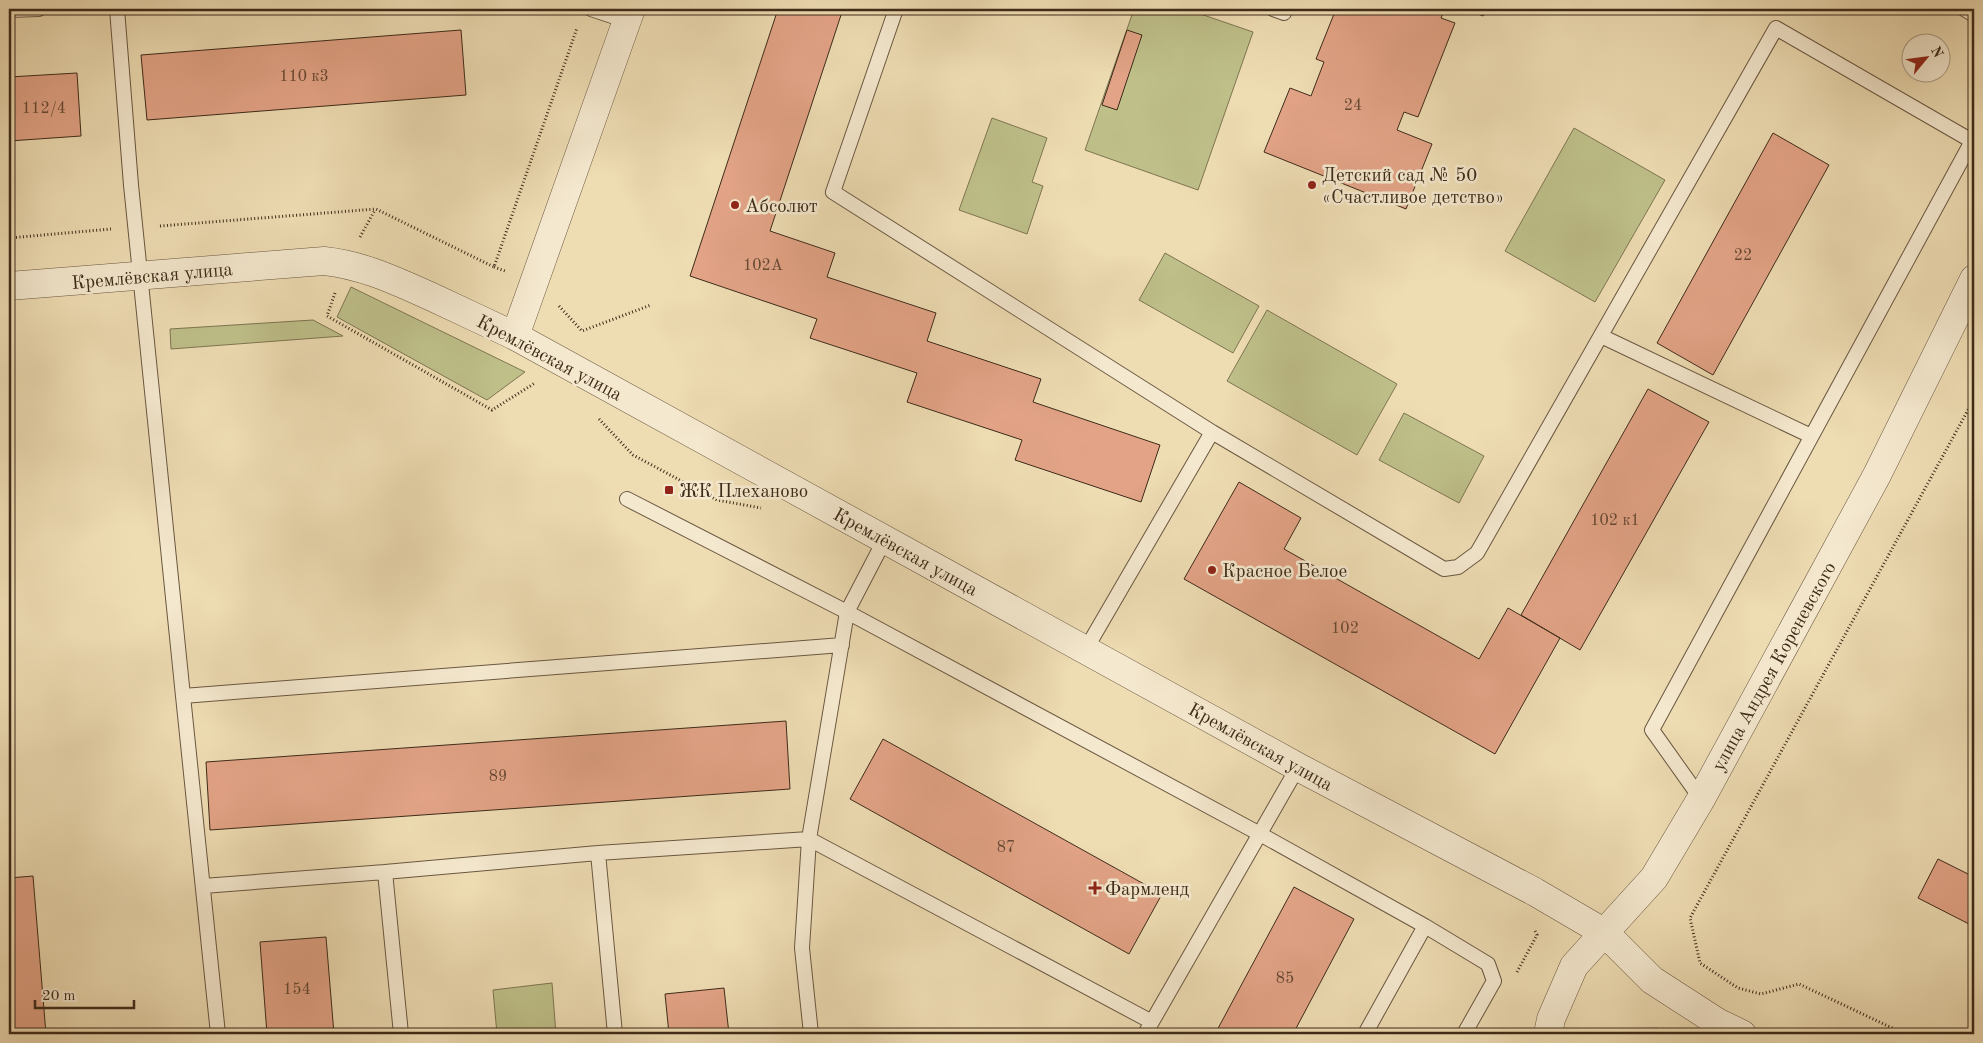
<svg xmlns="http://www.w3.org/2000/svg" width="1983" height="1043" font-family="'Old Standard TT',serif">
<style>
.green{fill:#bebf89;stroke:#7e7551}
.building{fill:#e2a386;stroke:#3e2b19}
.lines{fill:none;stroke-linecap:round;stroke-linejoin:round}
.service-casing{stroke:#6a5740;stroke-width:16}
.minor-casing{stroke:#6a5740;stroke-width:29}
.path{stroke:#3e2b19;stroke-width:3;stroke-dasharray:1 2.5;stroke-linecap:butt}
.service{stroke:#f4e8ce;stroke-width:14}
.minor{stroke:#f4e8ce;stroke-width:28}
.poi-dot{fill:#8f2418;stroke:#f4e8ce;stroke-width:2}
.labels{text-anchor:middle;stroke-width:5;stroke-linejoin:round;paint-order:stroke}
.number-label{font-size:16px;fill:#674934}
.poi-label{font-size:19px;fill:#3e2b19;stroke:#f4e8ce;text-anchor:start}
.street-label{font-size:19px;fill:#3e2b19;stroke:#f4e8ce}
</style>
<rect width="100%" height="100%" fill="#eedcb3"/>
<filter id="stains"><feTurbulence type="fractalNoise" baseFrequency=".004" numOctaves="4"/><feColorMatrix values="0 0 0 0 .2 0 0 0 0 .09 0 0 0 0 .02 0 0 0 .5 -.17"/></filter>
<radialGradient id="worn" r=".72"><stop offset=".6" stop-color="#630" stop-opacity="0"/><stop offset="1" stop-color="#630" stop-opacity=".3"/></radialGradient>
<path class="green" d="M1134,9H1186L1253,32L1198,190L1085,150Z
M992,118L1047,138L1032,182L1043,186L1027,234L959,210Z
M1574,128L1665,180L1595,302L1505,251Z
M1165,253L1259,306L1233,353L1139,300Z
M351,287L525,372L487,400L337,317Z
M1267,310L1397,384L1357,455L1227,381Z
M313,320L343,336L171,349L170,329Z
M1404,413L1484,456L1459,503L1379,460Z
M552,983L556,1034H497L493,990Z"/>
<path class="building" d="M778,9H843L770,231L835,253L827,277L936,313L927,341L1041,379L1033,402L1160,445L1141,502L1015,460L1022,440L907,402L917,373L810,338L817,319L690,276Z
M1336,9H1445L1441,18L1455,23L1418,117L1404,112L1397,130L1432,144L1406,209L1264,152L1290,88L1311,96L1324,62L1316,59Z
M1466,9H1486L1483,16Z
M461,30L466,95L147,120L141,55Z
M1127,30L1142,35L1117,110L1102,105Z
M77,73L81,136L9,141V77Z
M1773,133L1829,165L1713,375L1657,343Z
M1648,389L1709,422L1580,650L1521,615Z
M1239,482L1301,518L1284,549L1479,659L1508,608L1560,638L1495,754L1184,579Z
M786,721L790,789L210,830L206,762Z
M883,739L1162,894L1129,954L850,799Z
M1938,859L1974,877V913L1969,924L1918,898Z
M33,876L46,1034H9V878Z
M1294,887L1354,919L1293,1034H1215Z
M326,937L334,1034H267L260,942Z
M724,988L729,1034H669L665,994Z"/>
<g class="lines">
<g class="service-casing">
<path id="service" d="M117,9L131,185L183,696
M591,9L627,21
M896,9L833,192L1212,432
M1273,9L1284,13
M1964,9L1974,15
M9,10L39,9
M1601,336L1811,436
M627,499L847,612L1260,834L1425,926L1488,964L1494,981L1464,1034
M1086,649L1212,432L1444,569L1458,567L1477,553L1776,28L1972,141L1652,730L1701,799
M598,853L615,1034
M385,872L401,1034
M203,886L385,872L598,853L809,839L1152,1022
M218,1034L183,696L842,645
M811,1034L802,948L809,839L847,612L885,539
M1145,1034L1298,767
M1365,1034L1425,926"/>
</g>
<g class="minor-casing">
<path id="minor" d="M9,286L324,261C363,265 396,281 432,297C460,310 487,323 515,336L1298,767L1535,892L1605,933L1652,980L1717,1022L1742,1034
M515,336L631,9
M1548,1034L1551,1019L1574,966L1654,878L1701,799L1877,475L1974,279"/>
</g>
<path class="path" d="M160,226L376,209L494,267L577,28
M360,237L375,210
M9,238L111,229
M494,267L505,271
M335,293L327,316L492,410L535,383
M559,306L582,331L651,305
M599,419L633,455L717,500L761,508
M1517,972L1537,935L1534,929
M1615,1034L1620,1030L1656,1029L1667,1034
M1905,1034L1799,984L1761,994L1738,988L1700,963L1690,918L1974,399"/>
<use href="#service" class="service"/>
<use href="#minor" class="minor"/>
</g>
<g class="poi-dot">
<circle cx="1312" cy="185" r="5"/>
<circle cx="735" cy="205" r="5"/>
<rect x="664" y="485" width="10" height="10" rx="2.5"/>
<circle cx="1212" cy="570" r="5"/>
<path d="M1092.5 880.5h5v5h5v5h-5v5h-5v-5h-5v-5h5z"/>
</g>
<g class="labels">
<g class="number-label">
<text x="304" y="81">110 к3</text>
<text x="1353" y="110">24</text>
<text x="44" y="113">112/4</text>
<text x="1743" y="260">22</text>
<text x="763" y="270">102А</text>
<text x="1615" y="525">102 к1</text>
<text x="1345" y="633">102</text>
<text x="498" y="781">89</text>
<text x="1006" y="852">87</text>
<text x="1285" y="983">85</text>
<text x="297" y="994">154</text>
</g>
<g class="poi-label">
<text x="1322" y="181">Детский сад № 50<tspan x="1322" dy="22">«Счастливое детство»</tspan></text>
<text x="745" y="212">Абсолют</text>
<text x="679" y="497">ЖК Плеханово</text>
<text x="1222" y="577">Красное Белое</text>
<text x="1105" y="895">Фармленд</text>
</g>
<g class="street-label">
<text transform="translate(152 275) rotate(-5)" y="7">Кремлёвская улица</text>
<text transform="translate(550 357) rotate(28)" y="7">Кремлёвская улица</text>
<text transform="translate(906 551) rotate(29)" y="7">Кремлёвская улица</text>
<text transform="translate(1773 666) rotate(-61)" y="7">улица Андрея Кореневского</text>
<text transform="translate(1261 746) rotate(29)" y="7">Кремлёвская улица</text>
</g>
</g>
<rect width="1983" height="1043" fill="none" stroke="#eedcb3" stroke-width="30"/>
<rect x="10" y="10" width="1963" height="1023" fill="none" stroke="#3e2b19" stroke-width="2.5"/>
<rect x="15" y="15" width="1953" height="1013" fill="none" stroke="#3e2b19"/>
<g transform="translate(1926 58) rotate(61)"><circle r="24" fill="#f4e8ce" stroke="#ab9c86"/>
<path d="M0-4L9 19L0 12L-9 19Z" fill="#8f2418"/>
<text y="-8" font-size="14" font-weight="bold" text-anchor="middle" fill="#3e2b19">N</text>
</g>
<path d="M35 1000v8h99v-8" fill="none" stroke="#3e2b19" stroke-width="2.5"/>
<text x="42" y="1000" font-size="15" fill="#3e2b19" stroke="#f4e8ce" stroke-width="4" paint-order="stroke">20 m</text>
<rect width="100%" height="100%" filter="url(#stains)"/>
<rect width="100%" height="100%" fill="url(#worn)"/>
</svg>
